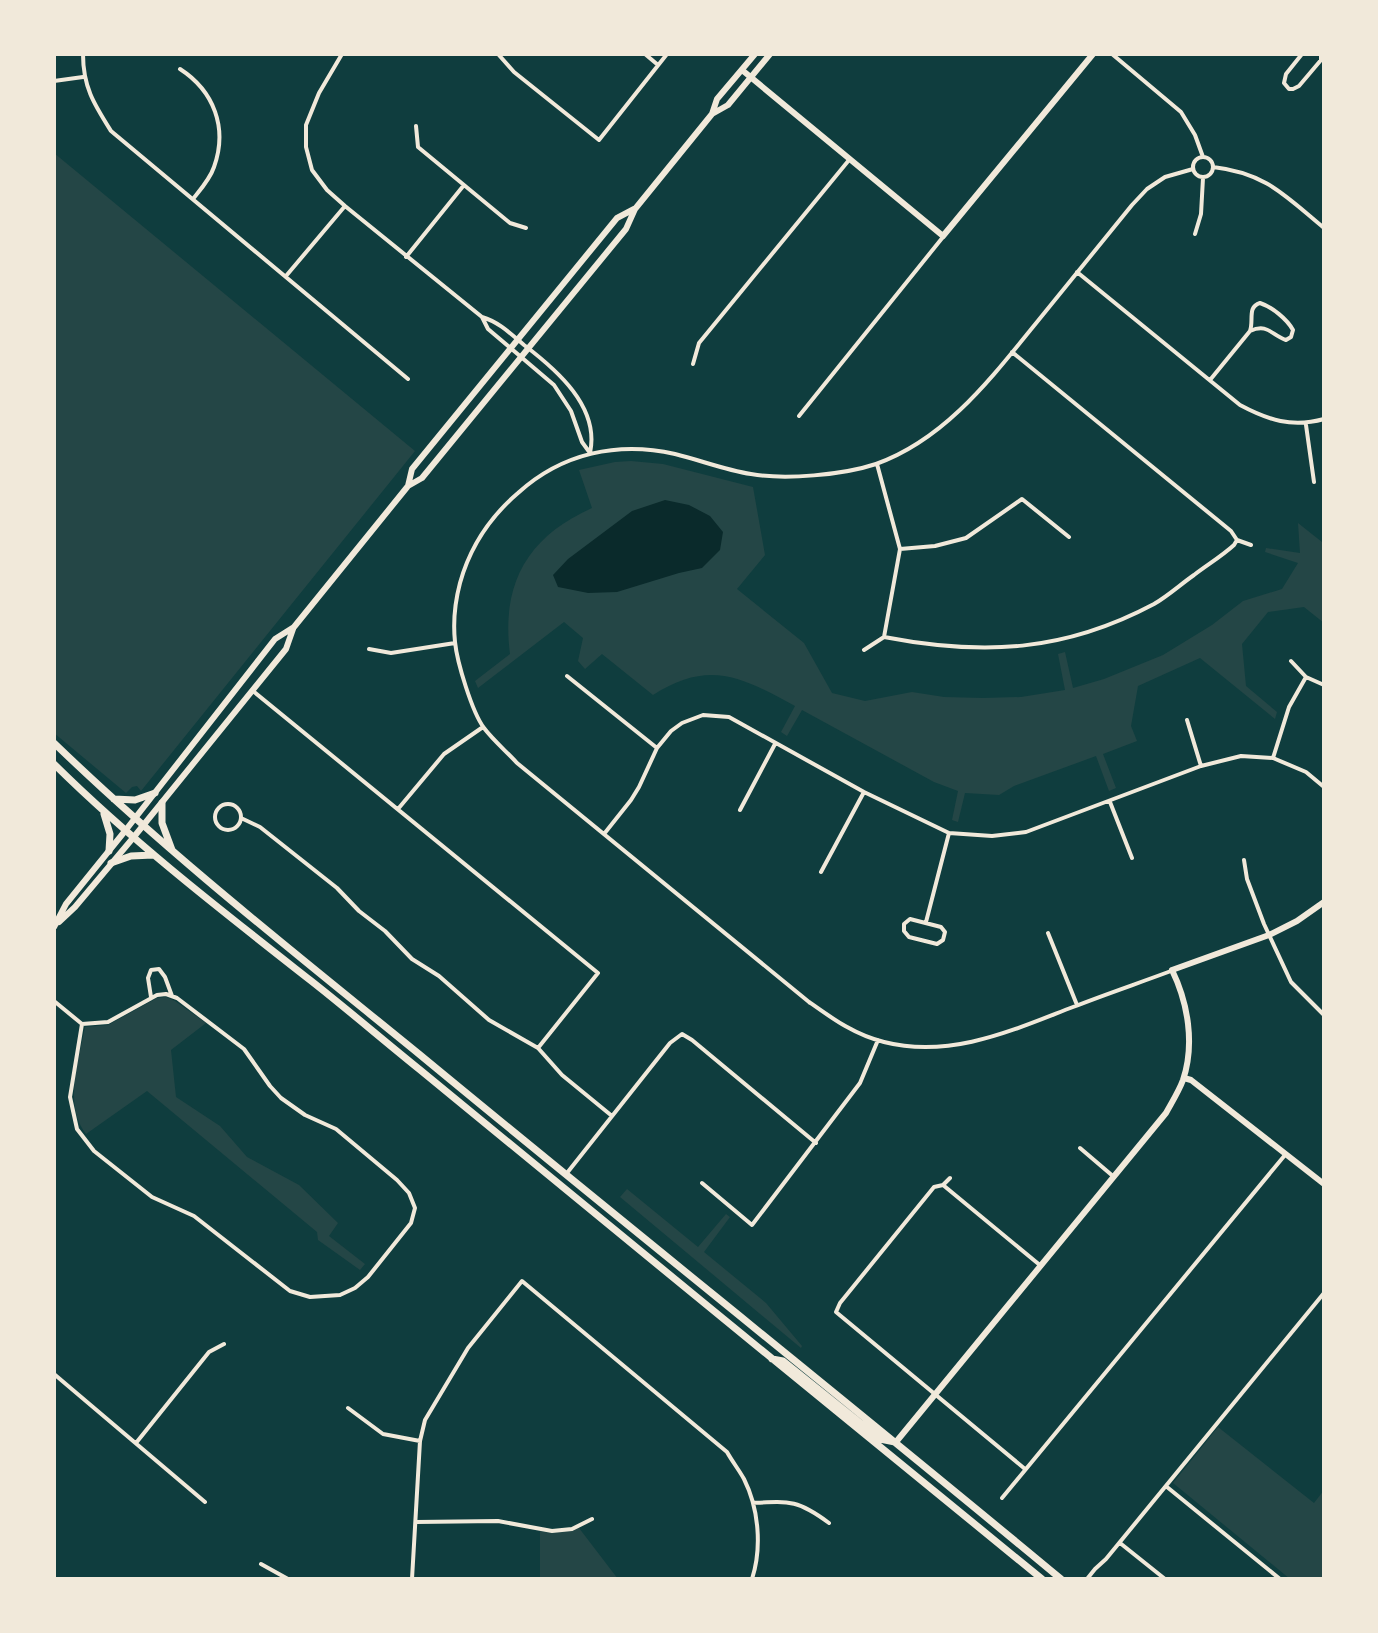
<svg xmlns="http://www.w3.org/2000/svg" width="1378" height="1633" font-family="'Archivo Narrow',sans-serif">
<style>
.green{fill:#244646}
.water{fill:#0a2a2b}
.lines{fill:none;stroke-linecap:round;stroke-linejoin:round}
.minor{stroke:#f1e9da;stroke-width:4}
.tertiary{stroke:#f1e9da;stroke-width:6}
.secondary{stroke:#f1e9da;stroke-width:6}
.trunk{stroke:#f1e9da;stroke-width:7}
</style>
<rect width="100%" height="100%" fill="#0f3d3e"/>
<path class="green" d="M54,153L415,451L141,791L137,786L132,787L126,793L54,733Z
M631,461L663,464L753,487L765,555L737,589L804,643L832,693L865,701L912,692L944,697L983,698L1021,697L1065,690L1058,654L1065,652L1073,688L1104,679L1163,655L1212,625L1243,601L1282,589L1298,563L1265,552L1266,548L1300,553L1298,523L1322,542L1324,540V623L1304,607L1268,612L1242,644L1246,686L1277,712L1275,719L1200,658L1138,686L1131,726L1137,741L1103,754L1116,788L1109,791L1096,756L1014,786L999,795L965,793L958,822L952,820L958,791L934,782L802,710L787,736L781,732L795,706C742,677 709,659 653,695L602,654L585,669L578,661L583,638L564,622L478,688L475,681L510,654C501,584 527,537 592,508L579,470L615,462Z
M166,997L175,1001L206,1023L171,1050L176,1097L220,1126L247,1157L299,1185L338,1223L329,1236L365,1264L360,1270L318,1240L317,1232L147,1091L86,1134C63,1105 79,1060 85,1027L108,1025L157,998Z
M627,1189L698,1247L726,1214L730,1217L704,1252L766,1303L802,1346L801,1348L620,1197Z
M1218,1427L1314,1503L1324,1490V1579H1290L1173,1483Z
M579,1528L618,1579H540V1531L551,1533Z"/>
<path class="water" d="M665,500L689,505L710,516L723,532L720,550L702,568L679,573L617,592L588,593L558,587L553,575L568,559L632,511Z"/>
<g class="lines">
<path class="minor" d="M83,54C83,87 94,104 111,131L408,379
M342,54L319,93L306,125V147L312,170L327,190L345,206L482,317C499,322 511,334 524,345C557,370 600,407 590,453
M498,54L514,72L599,140L667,54
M645,54L658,65
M1112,54L1181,112L1195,135L1203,157
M1302,54L1286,74L1284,83L1289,89H1293L1299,86L1321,60V54
M180,69C214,91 228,128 214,167C210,179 201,189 193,199
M54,81L83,77
M416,126L418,147L510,223L526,228
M1193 167a10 10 0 1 1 20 0a10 10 0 1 1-20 0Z
M1213,167C1266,173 1285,196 1324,228
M1195,234L1201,214L1203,178
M406,257L464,185
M1077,272L1240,405C1268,420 1292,428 1324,419
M286,276L345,206
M482,317L488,329L554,385L571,411L582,442L590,453
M693,364L699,343L849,160
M1210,380L1250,331C1254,320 1247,307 1260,303C1272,307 1287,319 1293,330L1291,337L1286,340C1271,335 1268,323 1250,331
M799,416L943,237
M1306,425L1314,482
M877,464L900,549L884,637C983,656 1064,652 1154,604C1168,596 1181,584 1194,575C1207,565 1222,556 1234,545L1237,540L1231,531L1012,352
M1237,540L1251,545
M900,549L935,546L966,538L1022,499L1069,537
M369,649L391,653L455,643
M864,650L884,637
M1291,661L1306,677L1324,685
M567,676L657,748
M253,691L598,973L538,1048
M1187,720L1201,766
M1273,758L1289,707L1306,677
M1110,802L1132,858
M215 817a13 13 0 1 1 26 0a13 13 0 1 1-26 0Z
M398,809L444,754L483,727
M740,810L775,744
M241,818L260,827L337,888L359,911L385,931L412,959L439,976L489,1020L538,1048L562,1075L612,1116
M604,834L631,800L639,787L657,748L671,731L682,723L703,715L729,717L864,792L949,833L992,836L1026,832L1201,766L1241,756L1273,758L1306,772L1324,787
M1244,860L1247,879L1264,924L1291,982L1324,1015
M821,872L864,792
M910,919L941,927L945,932L943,940L937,944L909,937L904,931V924Z
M926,922L949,833
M1048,933L1077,1005
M1171,971C1139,983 1106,994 1073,1007C1013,1030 951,1059 884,1042C855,1035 833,1019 809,1002L517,763C506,751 493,740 484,728C472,712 457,662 455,642C453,623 455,602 460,583C470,547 490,517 518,493C562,453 618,441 675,454C700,460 725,470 751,474C785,480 843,475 876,464C946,439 992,377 1037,322C1069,283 1100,244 1132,205L1147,189L1165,177L1193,169
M151,997L148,978L151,970L159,969L165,977L172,996
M54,1001L82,1024L108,1022L157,995L166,994L177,998L244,1049L270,1086L281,1098L305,1115L336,1129L397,1180L409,1193L415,1208L411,1223L368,1277L355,1288L340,1295L310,1297L290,1291L194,1216L152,1197L94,1151L77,1129L70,1097L82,1024
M1080,1148L1114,1177
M567,1173L670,1043L682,1034L692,1040L816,1143
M950,1178L943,1185L934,1187L840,1303L836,1312L1025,1469
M702,1183L752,1225L860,1083L878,1040
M943,1185L1041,1266
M54,1374L205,1502
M348,1408L383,1434L420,1441
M136,1443L209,1352L224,1344
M1167,1487L1280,1579
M1002,1498L1285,1155
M753,1503C790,1501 798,1500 829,1523
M416,1522L498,1521L552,1531L572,1529L592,1519
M1120,1543L1165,1579
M261,1564L288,1579
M412,1579L420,1441L425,1420L468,1348L522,1281L727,1452C732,1461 739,1470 744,1479C759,1509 762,1548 752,1579
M1087,1579L1095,1569L1106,1559L1324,1293"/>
<path class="tertiary" d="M742,70L943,236L1093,54
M59,922L75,907L133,838
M54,927L66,904L125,831
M1184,1078L1191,1080L1324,1184
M896,1442L1166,1113C1172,1102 1179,1091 1183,1080C1195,1044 1188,1003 1172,970L1269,935L1297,921L1324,902"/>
<path class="secondary" d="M712,114L717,99L755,54
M408,486L412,469L617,218L634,209
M125,831L275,639L294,627L408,486L422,478L626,229L635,209L712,114L728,105L770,54
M133,838L286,649L293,629"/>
<path class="trunk" d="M54,743C169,854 295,953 419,1054C632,1230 848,1402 1061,1579
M54,764C134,843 222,911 310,980C347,1009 383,1040 419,1069C627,1239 833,1410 1042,1579
M114,799L135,800L155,793
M162,803V823L172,850
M104,814L110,834L109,851
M111,863L131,856L153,855
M772,1359L783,1361L880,1439L895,1442"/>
</g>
<rect width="1378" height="1633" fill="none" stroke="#f1e9da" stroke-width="112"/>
</svg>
